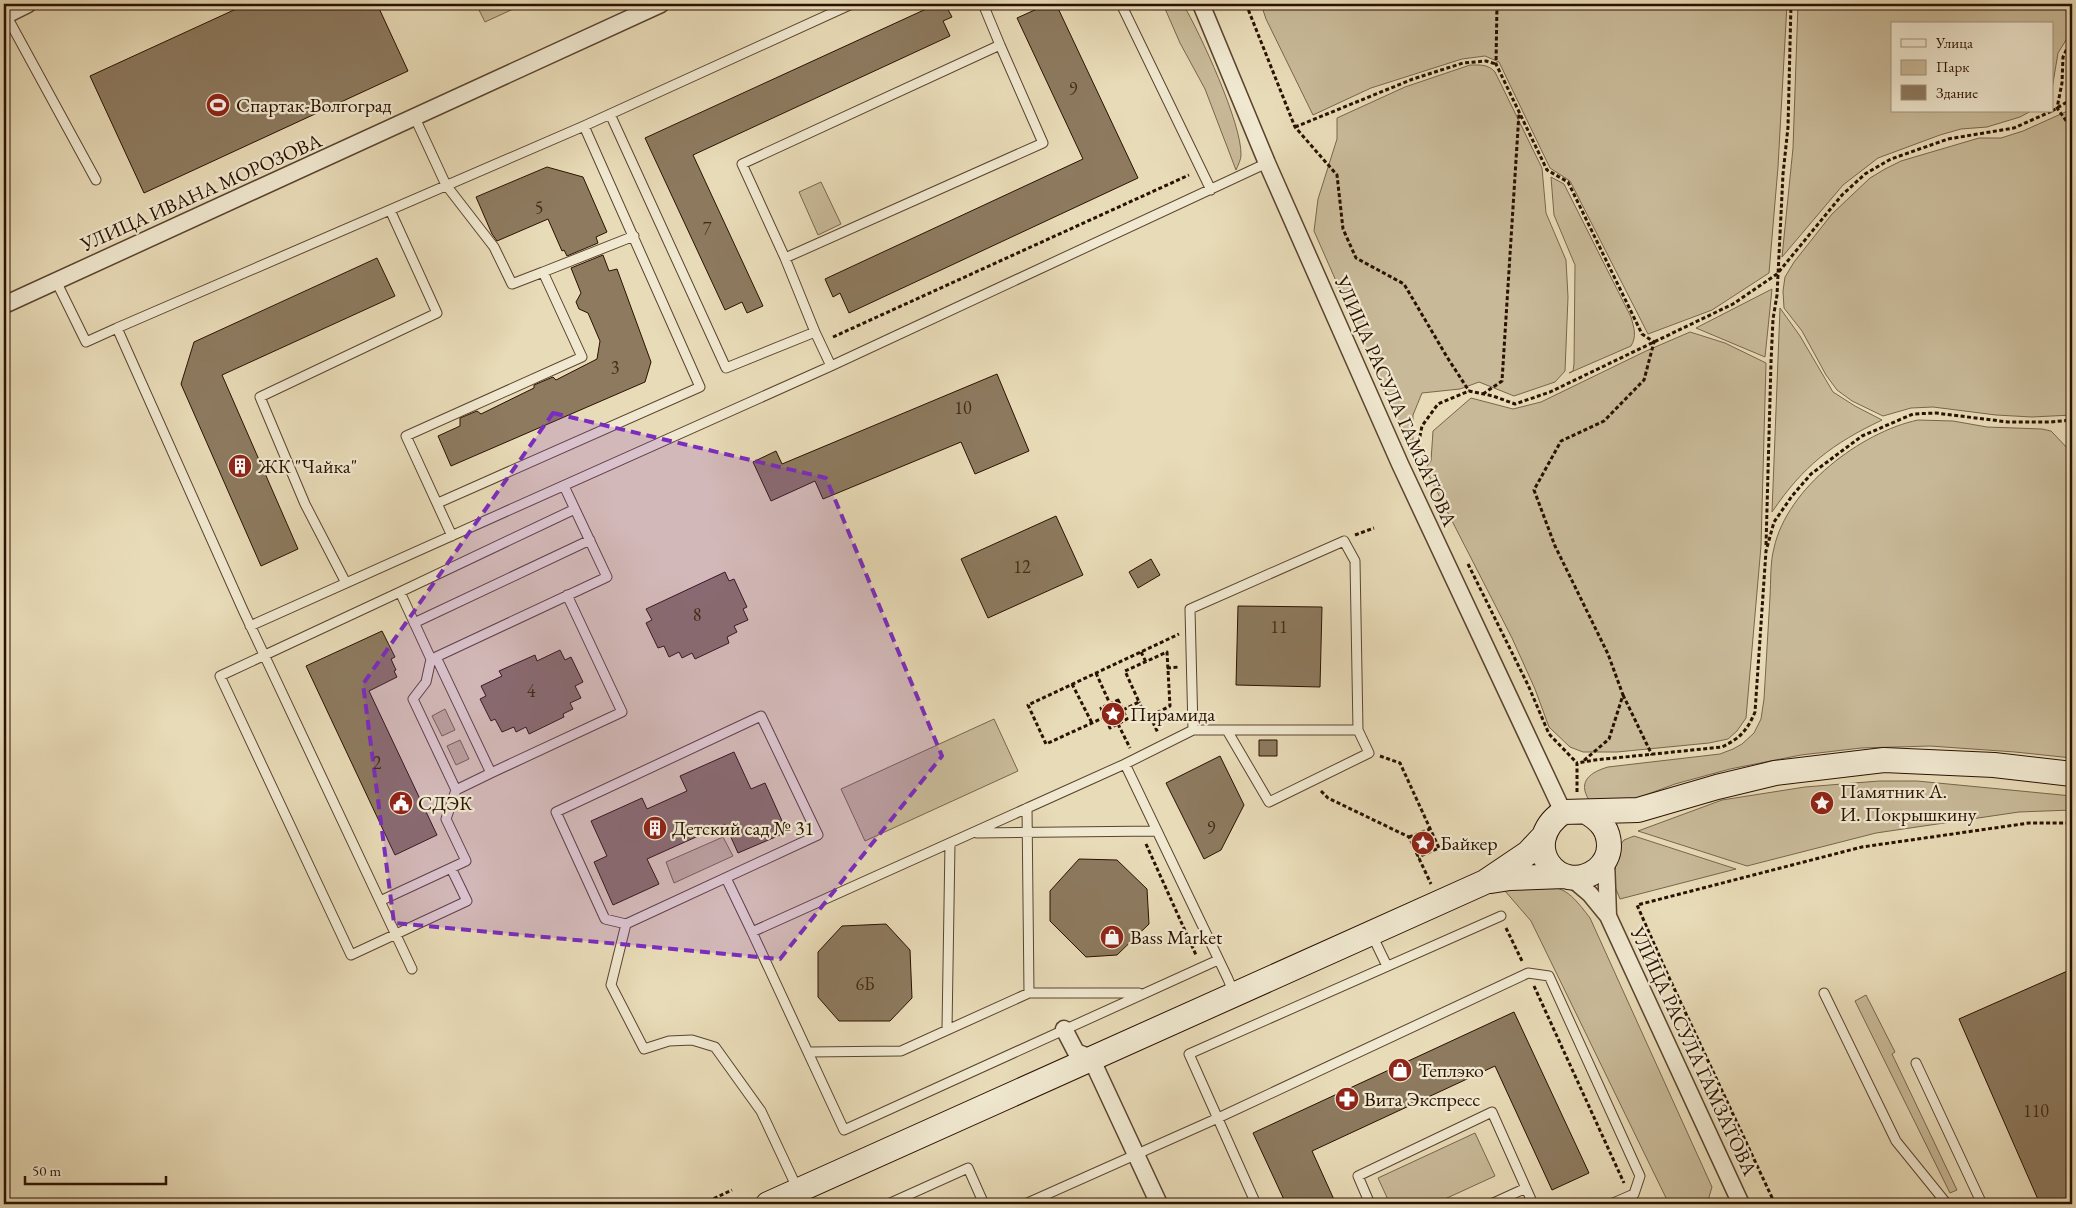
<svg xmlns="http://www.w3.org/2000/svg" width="2076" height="1208" font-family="'EB Garamond',serif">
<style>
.green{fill:#c8b998;stroke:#79654c}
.building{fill:#8d7a5f;stroke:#2a1100}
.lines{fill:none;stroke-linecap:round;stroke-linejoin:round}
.service-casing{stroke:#5a442e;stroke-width:11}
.minor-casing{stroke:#5a442e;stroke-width:19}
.secondary-casing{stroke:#2a1100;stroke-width:26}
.path{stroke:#2a1100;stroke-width:3;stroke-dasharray:4 2.5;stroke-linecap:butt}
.service{stroke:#f0e8d0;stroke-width:9}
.minor{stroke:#f0e8d0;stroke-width:16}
.secondary{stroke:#f0e8d0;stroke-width:24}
.marked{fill:#7b2cbf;fill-opacity:0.2;stroke:#7b2cbf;stroke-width:4;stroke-dasharray:10 6;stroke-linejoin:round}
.labels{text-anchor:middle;stroke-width:4.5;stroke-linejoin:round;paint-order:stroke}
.number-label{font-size:18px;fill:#432b18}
.poi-label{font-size:20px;fill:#2a1100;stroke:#f0e8d0;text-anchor:start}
.street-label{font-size:20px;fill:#2a1100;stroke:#f0e8d0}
</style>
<rect width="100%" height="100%" fill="#e8dbb7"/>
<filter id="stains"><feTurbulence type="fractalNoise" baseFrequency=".004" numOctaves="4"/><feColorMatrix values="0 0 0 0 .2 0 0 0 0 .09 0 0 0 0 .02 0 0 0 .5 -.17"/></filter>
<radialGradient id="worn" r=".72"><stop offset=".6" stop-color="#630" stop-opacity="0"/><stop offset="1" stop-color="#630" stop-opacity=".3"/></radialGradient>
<path class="green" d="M476,4H524L485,22Z
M1163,4H1183C1200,33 1242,124 1241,155C1241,160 1238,165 1236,170L1205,89L1180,43Z
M1261,4H1787L1778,167L1769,273L1712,310L1648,334L1570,181L1550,168L1499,62L1485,56L1462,59L1371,88L1313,115L1266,19Z
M1798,4H2072L2071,32L2058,53L2052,89V24H1892V111H2031L2020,117L1987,127L1961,129L1940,135L1878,158L1843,185L1782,257L1793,148Z
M1470,65C1480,65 1488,64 1495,72L1542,168L1546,213L1566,260L1568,297L1565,371L1555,382L1514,396L1479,382L1460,389L1422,393L1413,415V443L1397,419L1314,231L1318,199L1337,139V118L1405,87Z
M2072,109V415L2032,417L1996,415L1933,407L1911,408L1883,416L1852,401L1837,390L1826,375L1802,331L1784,308L1783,291L1785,277L1794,262L1832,214L1870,178L1885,169L1901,161L1979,138H2001L2023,131Z
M1551,177L1564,184L1631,317C1634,328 1637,336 1631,346L1569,373L1573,371L1574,364L1575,265L1554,215Z
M821,182L841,224L818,235L799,192Z
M1772,289L1765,357L1696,328Z
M1780,308L1800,336L1833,392L1855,406L1882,420C1832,444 1804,465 1772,512Z
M1690,332L1725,343L1766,363L1761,546L1746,718L1737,731L1728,739L1709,743L1617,752H1583L1570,747L1549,727L1535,689L1512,638L1428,474L1427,466L1431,461L1433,431L1471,398L1513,409L1541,402L1646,351Z
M1918,420L1953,421L1987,427L2042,429L2051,431L2072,453V758L2015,752L1930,746L1861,748L1801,755L1730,769L1675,784L1624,803L1589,800C1577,781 1591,772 1608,767L1720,754L1733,749L1742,744L1754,733L1761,719L1764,699C1766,665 1768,631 1770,597C1771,581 1770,563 1774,548C1787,488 1861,432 1918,420Z
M445,709L455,730L442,736L432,716Z
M994,719L1018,771L865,841L841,789Z
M460,740L469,759L456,765L447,746Z
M1879,781H1917L2072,796V810L2019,812L1876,833L1747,866L1638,831L1722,800L1805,787Z
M1634,836L1736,869L1620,899L1613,882L1616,850L1624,840Z
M723,837L733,856L674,883L666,862Z
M1523,883C1563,888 1565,885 1590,918L1712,1187L1707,1204H1669L1531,921L1505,891Z
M1866,995L1895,1052L1892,1054L1957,1190L1950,1193L1855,1001Z
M1475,1133L1495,1176L1434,1204H1390L1378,1178Z"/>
<path class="building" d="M247,4H377L408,71L144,193L90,76Z
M937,4H945L952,17L943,21L950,36L693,155L763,306L747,313L742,302L725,310L645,138Z
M1035,4H1056L1138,178L849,313L840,293L833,297L825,279L1083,159L1017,18L1037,9Z
M547,167L583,177L607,232L596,237L598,243L567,256L564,250L562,251L548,219L497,241L492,234L476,197Z
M603,255L609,271L617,269L651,362L645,382L451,466L438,436L460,426V418L477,411L481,414L534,388V385L553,377L556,380L597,359L600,341L588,313L579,309L576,302L581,293L571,268Z
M377,258L395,296L222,375L298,549L261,566L181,384L194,342Z
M997,374L1029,451L975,474L961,442L823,499L815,481L771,501L753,462L776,451L782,464Z
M1056,516L1083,575L988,618L961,559Z
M1151,559L1160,575L1138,588L1129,572Z
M725,572L729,581L734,579L747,607L743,609L748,620L734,626L737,632L727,637L729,643L695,659L692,653L682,658L679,652L669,657L664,646L658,648L646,623L652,620L646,609Z
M1238,606L1322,607L1320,687L1236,685Z
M382,631L395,657L391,659L396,670L394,671L397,677L369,691L437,835L395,855L306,666Z
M560,650L565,660L571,657L583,682L575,686L581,698L570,703L573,709L563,714L564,717L529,734L526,727L516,732L514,727L502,732L495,719L491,721L480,699L486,696L481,686L502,676L499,671L535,655L537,661Z
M1259,740H1277V756H1259Z
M734,752L751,789L765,783L787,832L738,853L725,824L647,859L659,884L613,905L594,862L607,856L591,821L642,798L647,809L687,791L680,776Z
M1220,756L1244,805L1221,850L1204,859L1166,783Z
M1079,859L1117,860L1147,889L1149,924L1117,955L1086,957L1050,921V891Z
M886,924L910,950L912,998L890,1021H839L818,997V952L842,926Z
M2072,969V1204H2040L1959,1019Z
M1514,1012L1589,1173L1552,1190L1495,1066L1312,1151L1336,1204H1286L1253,1133Z"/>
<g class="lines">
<g class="service-casing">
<path id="service" d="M1121,4L1211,190
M6,15L96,180
M610,114L726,368L815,332L785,258L742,164L1000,45L983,4
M415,118L446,185L494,247L512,284L543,272L582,357L406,436L452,536
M785,258L1043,143L1000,45
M543,272L634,236
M56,281L86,342L117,328L243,610L412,969
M117,328L584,126L852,4
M815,332L831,366
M564,486L607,577L436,657L491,773L622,712L567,595
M438,503L700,387L584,126
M346,583L305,504L260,397L437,313L390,210
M400,592L575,509
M414,623L590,540
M250,626L831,366L1267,163
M1228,732L1269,802L1369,753L1358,730
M1125,764L1193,730L1190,609L1344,541L1355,561L1358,730H1193
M1027,808L1029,993
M977,833L1157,831
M451,868L467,901L351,955L220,676L400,592L431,659L426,682L413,699L456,790
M726,878L752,932
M380,901L466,861L446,819L456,790L491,773
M626,924L605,919L556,812L761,716L818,835L626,924L611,985L644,1049L669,1041L692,1040L715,1047L761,1111L798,1190
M1372,935L1387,966
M1218,960L844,1130L752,932L1125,764L1228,979L1234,994
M1824,993L1896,1141L1947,1204
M947,1029L950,843
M809,1052L901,1051L1029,993H1139
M1916,1063L1982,1204
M888,1204L968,1168L984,1204
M1025,1204L1218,1118L1528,973L1549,976L1640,1176L1634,1194L1611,1204
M1256,1204L1189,1054L1501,916
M1370,1204L1358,1176L1492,1112L1533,1204
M1491,1204L1526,1188"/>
</g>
<g class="minor-casing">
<path id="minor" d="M1201,4L1267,163L1400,464L1563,812
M4,16L28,4
M4,305L661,4
M1606,859L1608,916
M1570,877L1590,894L1608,916L1741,1204
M1064,1029L1076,1052L1091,1058L1159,1204"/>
</g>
<g class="secondary-casing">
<path id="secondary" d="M1588,813C1601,821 1609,830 1609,846C1609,855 1604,864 1597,870C1559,898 1517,844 1563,812L1638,810L1717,787L1775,773L1884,760L1994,765L2072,774
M1491,881L1510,878L1564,876
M768,1204L1485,882L1528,853L1542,838"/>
</g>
<path class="path" d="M1246,4L1295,127L1337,175L1343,229L1356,258L1404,284L1447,357L1469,391
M1497,4L1496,64L1547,170L1568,182L1642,334L1654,342L1644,380L1604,421L1561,441L1534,490L1555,546L1608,654L1623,695L1609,739L1581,763
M2072,38L2063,57L2062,83L2057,108L2072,129
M2052,111L2072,99
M1295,127L1413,79L1463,63L1486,61L1496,64
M833,337L1189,175
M1483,394L1502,381L1519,113
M1416,456L1422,426L1438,404L1469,391L1493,396L1515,404L1550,392L1733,304L1777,274L1842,195L1865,174L1891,159L1948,139L2014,128L2052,111
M1355,535L1374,528
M1766,545L1771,362L1773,319L1777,295L1783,174L1788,127L1791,4
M1468,564L1528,685L1549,734L1577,763
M1141,652L1146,662
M1167,668L1179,667
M1096,673L1110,704
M1072,684L1092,723
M1623,695L1652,755
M1118,700L1127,719L1110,728L1101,708Z
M1123,710L1139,702L1125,671L1167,652L1170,706L1147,718L1139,702
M1150,716L1158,733
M1105,717L1046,744L1028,705L1179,634
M1118,724L1130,748
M1380,756L1400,763L1439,848L1418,857
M1321,791L1328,798L1409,837L1431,884
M1577,792V763L1595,760L1722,747C1740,738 1747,731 1755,712L1766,551L1774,522L1792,496L1811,474L1862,436L1913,414L1936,413L2008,422H2051L2072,420
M1409,837L1430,829
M1146,844L1196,955
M1506,928L1523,963
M1534,986L1624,1183
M702,1204L732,1190
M1775,1204L1666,971L1637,905L1862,847L2029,823H2072"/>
<use href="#service" class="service"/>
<use href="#minor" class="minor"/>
<use href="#secondary" class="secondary"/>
</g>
<path class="marked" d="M553,413L826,478L942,756L780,959L394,923L363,684Z"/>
<defs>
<g id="stadium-disc" transform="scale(1.25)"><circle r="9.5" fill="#8f2418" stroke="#f0e8d0"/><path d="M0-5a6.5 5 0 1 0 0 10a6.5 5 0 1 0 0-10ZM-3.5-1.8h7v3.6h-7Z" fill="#fff"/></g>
<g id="building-disc" transform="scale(1.25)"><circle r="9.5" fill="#8f2418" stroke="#f0e8d0"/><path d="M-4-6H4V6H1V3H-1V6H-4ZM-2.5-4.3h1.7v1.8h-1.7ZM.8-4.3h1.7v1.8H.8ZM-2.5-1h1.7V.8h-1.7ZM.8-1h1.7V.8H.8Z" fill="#fff"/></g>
<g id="sight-disc" transform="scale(1.25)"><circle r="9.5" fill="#8f2418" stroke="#f0e8d0"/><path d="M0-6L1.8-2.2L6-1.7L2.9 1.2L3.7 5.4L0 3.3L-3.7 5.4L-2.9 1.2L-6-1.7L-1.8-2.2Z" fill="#fff"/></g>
<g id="civic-disc" transform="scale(1.25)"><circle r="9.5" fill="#8f2418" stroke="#f0e8d0"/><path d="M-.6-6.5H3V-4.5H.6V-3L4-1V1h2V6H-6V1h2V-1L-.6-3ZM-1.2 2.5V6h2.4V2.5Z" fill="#fff"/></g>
<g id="shop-disc" transform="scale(1.25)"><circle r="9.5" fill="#8f2418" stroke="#f0e8d0"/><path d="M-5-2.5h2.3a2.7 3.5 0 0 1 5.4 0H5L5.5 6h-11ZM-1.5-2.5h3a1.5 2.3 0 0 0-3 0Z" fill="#fff"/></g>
<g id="pharmacy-disc" transform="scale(1.25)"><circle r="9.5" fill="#8f2418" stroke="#f0e8d0"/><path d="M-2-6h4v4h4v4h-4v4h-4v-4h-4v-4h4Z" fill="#fff"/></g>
</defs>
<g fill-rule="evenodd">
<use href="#stadium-disc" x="218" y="105"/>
<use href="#building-disc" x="240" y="466"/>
<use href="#sight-disc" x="1113" y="714"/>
<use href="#civic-disc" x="401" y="803"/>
<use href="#sight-disc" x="1822" y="803"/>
<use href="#building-disc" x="655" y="828"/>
<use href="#sight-disc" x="1423" y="843"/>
<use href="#shop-disc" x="1112" y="937"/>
<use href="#shop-disc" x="1400" y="1070"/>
<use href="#pharmacy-disc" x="1347" y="1099"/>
</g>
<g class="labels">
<g class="number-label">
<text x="1073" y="95">9</text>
<text x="539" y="214">5</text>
<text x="707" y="235">7</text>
<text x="615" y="374">3</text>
<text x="963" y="414">10</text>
<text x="1022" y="573">12</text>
<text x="697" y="621">8</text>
<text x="1279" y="633">11</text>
<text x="531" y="697">4</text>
<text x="377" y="769">2</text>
<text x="1211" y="834">9</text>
<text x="865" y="990">6Б</text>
<text x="2036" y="1117">110</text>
</g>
<g class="poi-label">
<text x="236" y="112">Спартак-Волгоград</text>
<text x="258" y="473">ЖК "Чайка"</text>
<text x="1130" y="721">Пирамида</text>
<text x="1840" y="798">Памятник А.<tspan x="1840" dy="23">И. Покрышкину</tspan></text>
<text x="418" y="810">СДЭК</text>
<text x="672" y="835">Детский сад № 31</text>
<text x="1440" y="850">Байкер</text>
<text x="1130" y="944">Bass Market</text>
<text x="1418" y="1077">Теплэко</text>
<text x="1364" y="1106">Вита Экспресс</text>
</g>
<g class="street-label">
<text transform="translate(201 192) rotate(-24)" y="7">УЛИЦА ИВАНА МОРОЗОВА</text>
<text transform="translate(1396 401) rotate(66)" y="7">УЛИЦА РАСУЛА ГАМЗАТОВА</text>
<text transform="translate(1694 1051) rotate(65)" y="7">УЛИЦА РАСУЛА ГАМЗАТОВА</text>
</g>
</g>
<rect width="2076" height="1208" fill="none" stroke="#e8dbb7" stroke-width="20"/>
<rect x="5" y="5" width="2066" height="1198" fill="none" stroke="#2a1100" stroke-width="2.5"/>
<rect x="10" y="10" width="2056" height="1188" fill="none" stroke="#2a1100"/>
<rect x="1891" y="22" width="162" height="90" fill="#f0e8d0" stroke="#a1927d"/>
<rect x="1901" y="39" width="25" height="8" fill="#f0e8d0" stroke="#a1927d"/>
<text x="1936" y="48" font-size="15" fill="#2a1100">Улица</text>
<rect x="1901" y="60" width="25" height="15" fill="#c8b998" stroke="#a1927d"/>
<text x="1936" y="72" font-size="15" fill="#2a1100">Парк</text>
<rect x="1901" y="85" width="25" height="15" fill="#8d7a5f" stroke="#a1927d"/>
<text x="1936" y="98" font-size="15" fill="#2a1100">Здание</text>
<path d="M25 1176v8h141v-8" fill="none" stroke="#2a1100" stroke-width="2.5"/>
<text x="32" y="1176" font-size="15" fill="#2a1100" stroke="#f0e8d0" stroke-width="4" paint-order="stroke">50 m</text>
<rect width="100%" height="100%" filter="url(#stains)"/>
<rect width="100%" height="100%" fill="url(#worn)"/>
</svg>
